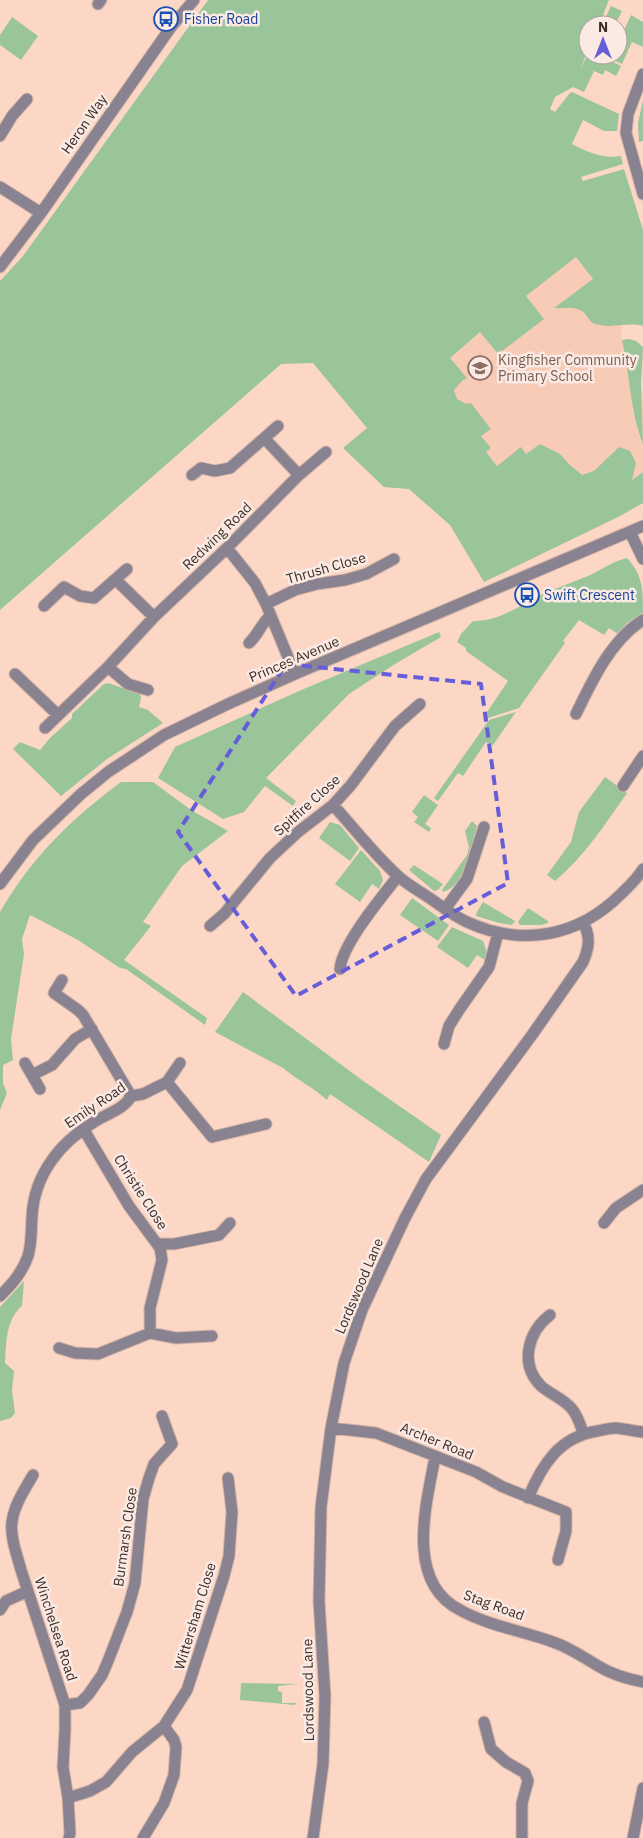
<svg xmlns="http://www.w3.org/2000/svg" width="643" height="1838" font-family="'IBM Plex Sans',sans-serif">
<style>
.built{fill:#f8cbb6}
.green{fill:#9ac59b}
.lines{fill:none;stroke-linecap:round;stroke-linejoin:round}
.minor-casing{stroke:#d6b5a6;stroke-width:13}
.minor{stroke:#898391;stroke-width:11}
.marked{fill:none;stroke:#655ed8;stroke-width:4;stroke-dasharray:10 6;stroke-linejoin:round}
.labels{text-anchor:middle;stroke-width:5;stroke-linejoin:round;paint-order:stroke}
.transit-label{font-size:14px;fill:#164399;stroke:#faeae3;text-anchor:start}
.street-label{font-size:14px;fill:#3c2d27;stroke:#faeae3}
.education-label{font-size:14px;fill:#785e54;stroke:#faeae3;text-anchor:start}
</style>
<rect width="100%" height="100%" fill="#fdd7c6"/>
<path class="built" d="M542,154L621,325L622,340L636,341L643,347L641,384L643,401V503L618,517L484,582L450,525L409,489L384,487L343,448L367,428L313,363Z"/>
<path class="green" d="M208,0H609L599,25H588V50L580,70L588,54L599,55L621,66L616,76L605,70L603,75L594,71L584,92L573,87L555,97L550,109L555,112L569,94L572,92L619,114L617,131H604L583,120L572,144C587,152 603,159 621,156L623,164L581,177L583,181L624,169L643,230V326C628,322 615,328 600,325C588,324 590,317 582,311C574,306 563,309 554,308L593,279L576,257L526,296L544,319L498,354L480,332L450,358L467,378L462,381L454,390L457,399L466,404L471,403L491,429L481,436L491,448L486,452L497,466L521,447L526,454L540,444L560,454L570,465L582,475L594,471L619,447L630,451L636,463L632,480L643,472V503L618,517L484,582L450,525L409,489L384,487L343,448L367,428L313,363L281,364L0,610V281L23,256Z
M611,6L622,11L615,25H602Z
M631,15L643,22V47L632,42L622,64L603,55H618V43Z
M12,17L38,36L21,60L0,45V35Z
M643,100V141L639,142L638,123Z
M629,339L636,341L643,347L641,384L643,444C630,411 630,375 622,340Z
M627,558C643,575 643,590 643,613L627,623L618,634L609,628L604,635L579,620L563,641L565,643L519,708L485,719L483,718L508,681L466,651V648L457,642L461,634L473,621C499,622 522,604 545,593C559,587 574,582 588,576C601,570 613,561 627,558Z
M439,632L441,637L395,664L349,694L266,778L296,801L293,806L265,786L244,812L223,819L158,778L175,747L299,691Z
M108,683L140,694L141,698L139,707L148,710L163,723L107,759L61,796L13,749L20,742L40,750L50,738L72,718V714L104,684Z
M516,712L493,745L486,742L463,776L458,773L438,801L434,798L489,720Z
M605,777L627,793C605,824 585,856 555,881L547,875L571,842L579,812Z
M121,782H153L191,810L228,831L182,866L143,922L151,926L124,960L207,1018L205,1025L126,969L120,968L78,940L30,915L22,939L24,954L11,1039L13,1060L3,1065V1083L7,1093L0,1110V912C32,857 70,820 121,782Z
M424,795L438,805L425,824L431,828L429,832L414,822L418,817L412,812Z
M472,821L477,826C471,848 468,884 443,892L442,890L467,855L469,847L465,831Z
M330,822L340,825L359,848L350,861L319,838Z
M361,850L380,871L383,880L379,889L372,884L360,902L335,884Z
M414,865L443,884L438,890L434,891L409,870Z
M412,898L449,925L438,941L400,915Z
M483,902L515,921L512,925L499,923L476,916L477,912Z
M528,908L548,921V923L541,925H520L518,922Z
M452,927L483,941L487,952L485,960L477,955L468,968L437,947Z
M243,992L362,1080L441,1135L429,1162L330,1094L327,1100C313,1087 297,1080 283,1068L215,1032Z
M24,1281L22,1306C6,1319 6,1344 5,1363L14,1371L12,1390L15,1413L11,1418L0,1421V1307Z
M241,1683L297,1684L278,1686V1691L282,1692V1703H296L295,1705L240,1700Z"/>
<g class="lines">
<g class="minor-casing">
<path id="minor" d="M98,4L101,0
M643,74L628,114L626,133L643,194
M0,136L12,116L27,99
M0,187L41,213
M0,267L41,213L171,27L194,0
M265,439L299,475
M192,475L201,468L215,471L230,468L278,426
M630,532L643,559
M227,548L255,583L266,604L295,674
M116,580L154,617
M266,604L295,590L317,584L345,580L366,574L394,559
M44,606L64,587L80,596L94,598L127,569
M249,643C258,635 261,624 270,616
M108,667L128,684L148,690
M15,674L58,715
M576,714C592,681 611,640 643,620
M45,728L108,667L154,617L227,548L299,475L326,452
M623,786L643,756
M333,805C354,828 374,854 397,875C405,883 416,889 425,895C439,904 452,915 467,922C522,947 578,937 621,894C629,886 637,879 643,869
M0,884L33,840L81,794L108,772L164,735L228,704L295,674L643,526
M445,909L467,879L484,827
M210,926L224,914L270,858L298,832L333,805L351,785L395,726L420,704
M340,969C342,944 382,897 398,876
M62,980L54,993L78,1010L83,1015L131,1096
M444,1044L449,1026L459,1010L489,967L498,933
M25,1063L40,1089
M32,1075L52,1065L75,1039L92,1029
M167,1082L212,1137L266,1124
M84,1130L129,1206L160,1248L162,1260L150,1308V1333
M604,1223L616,1208L643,1190
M158,1244H174L219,1235L230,1223
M0,1296C12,1284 22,1273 28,1256C32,1243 31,1230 32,1217C33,1196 39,1178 52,1160C63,1144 78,1132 94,1122C106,1114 125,1109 131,1096L143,1094L167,1082L180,1063
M550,1315C528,1332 519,1364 541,1386C550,1394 564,1399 572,1409C578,1416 580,1424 583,1433
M59,1348L75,1353L98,1354L150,1333L176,1338L212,1336
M331,1428L376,1433L476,1472L503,1487L566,1512V1531L558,1560
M435,1457C426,1505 405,1582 460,1610C489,1626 523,1631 553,1642C571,1648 584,1658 600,1667C613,1675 628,1679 643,1682
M33,1475C25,1489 14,1505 12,1522C10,1537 17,1555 21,1570L65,1705V1730L63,1767L68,1798L70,1833L69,1838
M528,1498C542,1465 559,1437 597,1431C603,1430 610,1428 616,1428C625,1429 634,1431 643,1432
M0,1610L6,1601L28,1591
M65,1705L80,1703L88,1695L102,1675L108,1661L127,1612L135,1583L143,1499L149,1478L154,1464L172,1444L162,1416
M484,1722L491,1749L506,1762L525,1773L528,1781L522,1803V1838
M68,1798L90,1791L106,1782L132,1752L164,1726L187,1690L224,1576L229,1556L232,1512L228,1478
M143,1838L164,1803L174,1775L176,1747L174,1740L164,1726
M313,1838L323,1764L325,1696L319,1601L321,1507L331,1428L344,1363L362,1310L405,1218L426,1179L532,1035L583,962C589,948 591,936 583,923
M633,1838L643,1788"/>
</g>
<use href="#minor" class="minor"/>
</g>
<path class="marked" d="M286,664L481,684L508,883L296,996L178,832Z"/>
<defs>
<g id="bus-ring" transform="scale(1.25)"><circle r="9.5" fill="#faeae3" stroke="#1a4fb4" stroke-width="1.5"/><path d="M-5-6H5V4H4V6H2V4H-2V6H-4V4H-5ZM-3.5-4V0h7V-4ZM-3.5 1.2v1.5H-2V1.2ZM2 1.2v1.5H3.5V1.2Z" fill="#1a4fb4"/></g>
<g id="school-ring" transform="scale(1.25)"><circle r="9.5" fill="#faeae3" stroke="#8d6e63" stroke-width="1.5"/><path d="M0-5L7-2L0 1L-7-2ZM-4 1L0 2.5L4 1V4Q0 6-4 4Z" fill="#8d6e63"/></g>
</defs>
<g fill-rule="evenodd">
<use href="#bus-ring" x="166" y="19"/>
<use href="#school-ring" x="480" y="368"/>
<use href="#bus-ring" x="527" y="595"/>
</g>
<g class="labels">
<g class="transit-label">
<text x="184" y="24">Fisher Road</text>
<text x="544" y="600">Swift Crescent</text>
</g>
<g class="street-label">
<text transform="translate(84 124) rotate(-55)" y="5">Heron Way</text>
<text transform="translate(217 536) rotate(-44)" y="5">Redwing Road</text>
<text transform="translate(326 568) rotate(-16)" y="5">Thrush Close</text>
<text transform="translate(294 659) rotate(-23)" y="5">Princes Avenue</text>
<text transform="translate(307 805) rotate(-42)" y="5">Spitfire Close</text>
<text transform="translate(95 1105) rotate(-34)" y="5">Emily Road</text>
<text transform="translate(141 1192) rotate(57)" y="5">Christie Close</text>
<text transform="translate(359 1286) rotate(-67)" y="5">Lordswood Lane</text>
<text transform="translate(437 1441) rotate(22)" y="5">Archer Road</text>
<text transform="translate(125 1537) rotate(-82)" y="5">Burmarsh Close</text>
<text transform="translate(494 1605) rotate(20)" y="5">Stag Road</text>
<text transform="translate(195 1616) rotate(-73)" y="5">Wittersham Close</text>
<text transform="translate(56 1629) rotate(72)" y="5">Winchelsea Road</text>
<text transform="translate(308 1690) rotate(-91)" y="5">Lordswood Lane</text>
</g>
<g class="education-label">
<text x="498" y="365">Kingfisher Community<tspan x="498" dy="16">Primary School</tspan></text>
</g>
</g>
<g transform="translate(603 40)"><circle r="24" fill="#faeae3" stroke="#ae9e98"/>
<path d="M0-4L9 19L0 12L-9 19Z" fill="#655ed8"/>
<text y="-8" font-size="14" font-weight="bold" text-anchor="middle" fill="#3c2d27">N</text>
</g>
</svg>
